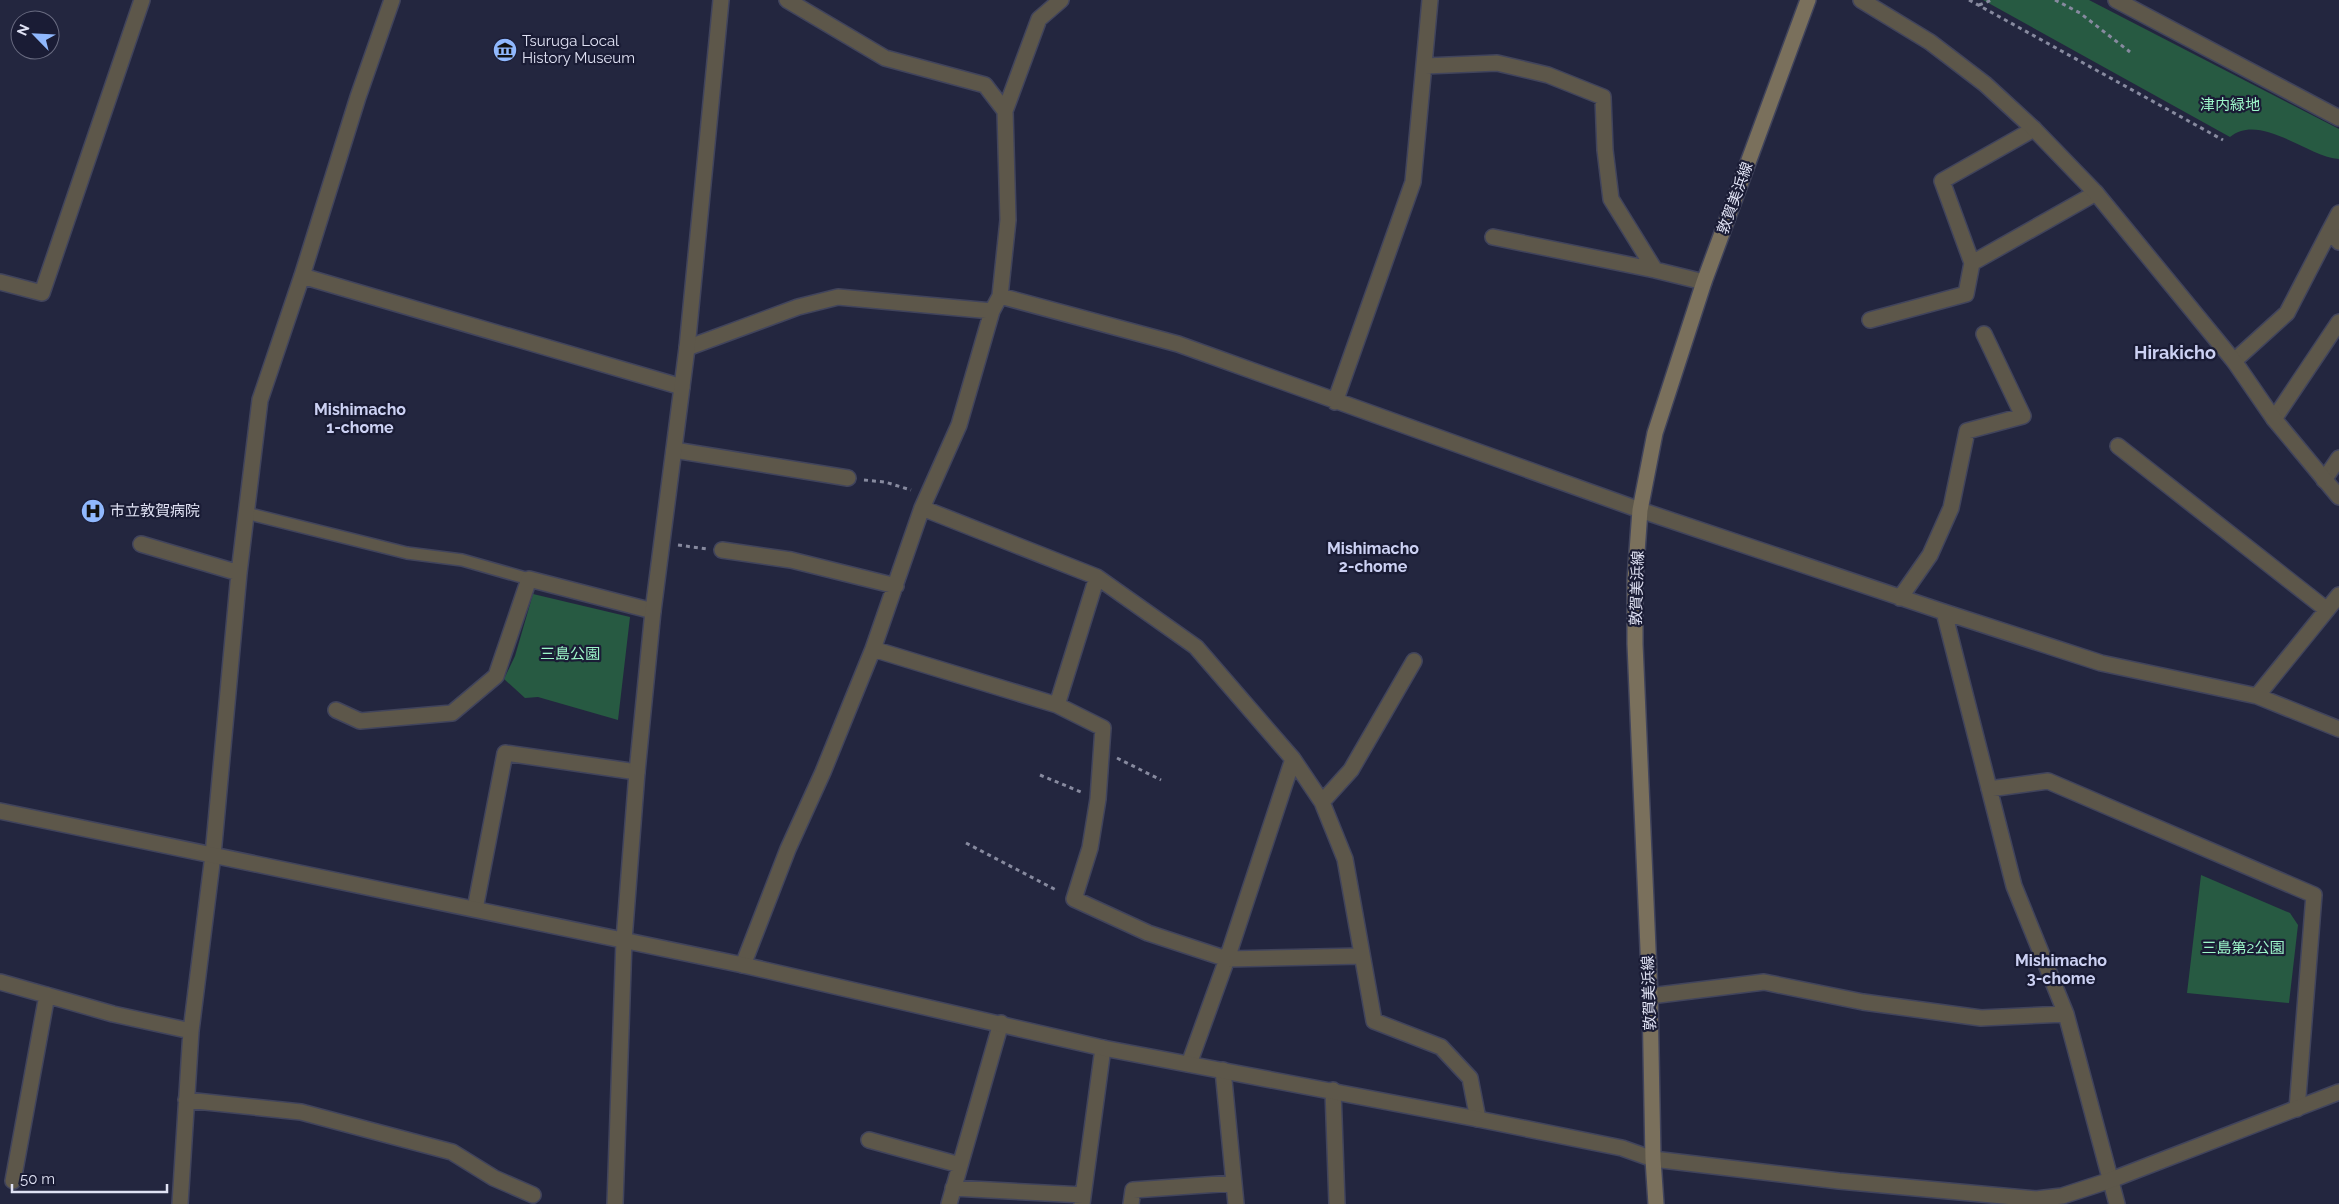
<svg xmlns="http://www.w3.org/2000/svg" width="2339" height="1204" font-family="Raleway,'Noto Sans JP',sans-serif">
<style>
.green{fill:#275a42}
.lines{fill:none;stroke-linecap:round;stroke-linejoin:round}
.service-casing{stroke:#41445c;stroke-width:14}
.minor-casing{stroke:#41445c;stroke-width:18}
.tertiary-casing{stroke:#41445c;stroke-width:18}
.secondary-casing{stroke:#41445c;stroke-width:18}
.path{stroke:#878a9f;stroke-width:3;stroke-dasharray:4 4;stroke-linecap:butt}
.service{stroke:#5d574a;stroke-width:11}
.minor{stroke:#5d574a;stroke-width:15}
.tertiary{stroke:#5d574a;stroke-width:15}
.secondary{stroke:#7a705c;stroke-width:15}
.labels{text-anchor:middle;stroke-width:4.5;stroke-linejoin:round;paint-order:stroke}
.poi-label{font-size:15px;fill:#e0e2f4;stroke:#1a1c35;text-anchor:start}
.park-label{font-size:15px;fill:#9df6c9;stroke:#1a1c35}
.street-label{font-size:15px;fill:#e0e2f4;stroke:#1a1c35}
.neighbourhood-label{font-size:16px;font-weight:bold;fill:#ccd1f3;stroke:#1a1c35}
.quarter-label{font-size:18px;font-weight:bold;fill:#ccd1f3;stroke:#1a1c35}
</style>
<rect width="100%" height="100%" fill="#23263f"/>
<path class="green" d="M1983,0H2089L2339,129V159C2308,157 2260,112 2230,137Z
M533,594L630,617L618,720L538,697L525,698L504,679L515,656Z
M2201,875L2290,913L2298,925L2289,1003L2187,993Z"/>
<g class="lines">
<g class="service-casing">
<path id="service" d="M246,513L407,553L462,560L529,579"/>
</g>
<g class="minor-casing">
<path id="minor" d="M1425,66L1497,63L1548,75L1603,97L1605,150L1611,199L1655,270L1704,282
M1005,111L1039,19L1061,0
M2034,129L1942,181L1972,263L2096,193
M2330,230L2339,213
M1493,237L1655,270
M302,276L682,387
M0,282L42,293L142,0
M1000,296L1178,344L1640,510L1944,612L2101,663L2257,696L2339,729
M1870,320L1966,294L1972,263
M687,348L798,307L838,297L992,311
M2234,361L2287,313L2330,230L2339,242
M1335,402L1413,182L1430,0
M2274,419L2339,322
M2118,446L2327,610
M674,450L848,478
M2324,480L2339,458
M922,508L1097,577L1196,647L1293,759L1227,959L1189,1064
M141,544L239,573
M722,550L791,560L896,586
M1900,598L1930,555L1951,508L1967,431L2023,416L1984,334
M1944,612L2014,886L2066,1014L2117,1204
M873,649L1057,705L1097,577
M2257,696L2339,595
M1057,705L1103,728L1098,799L1090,848L1074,899L1148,933L1227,959L1361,956
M336,710L360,721L452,713L496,676L529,579L653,611
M1293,759L1322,802L1345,859L1374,1021L1441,1047L1470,1078L1478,1119
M1989,789L2048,781L2314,895L2297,1109
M1322,802L1351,770L1414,661
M475,909L505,753L637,772
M743,965L788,849L823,772L873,649L922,508L959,425L992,311L1000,296L1008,220L1005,111L985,85L885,58L787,0
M0,982L113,1014L191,1031
M1650,996L1764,982L1863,1002L1981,1018L2066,1014
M1223,1070L1236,1204
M1333,1090L1337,1204
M186,1100L301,1112L452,1152L494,1178L533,1195
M869,1140L960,1165
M13,1181L47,995
M953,1188L1083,1195
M180,1204L191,1031L213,855L239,573L260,400L302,276L358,97L392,0
M949,1204L1001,1023
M1082,1204L1103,1048
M1131,1204L1133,1190L1234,1183"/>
</g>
<g class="tertiary-casing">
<path id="tertiary" d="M1861,0L1930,42L1985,84L2034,129L2096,193L2234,361L2274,419L2339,497
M2116,0L2339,118
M0,811L743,965L1103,1048L1478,1119L1622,1148L1653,1159L1839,1181L2036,1199L2062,1196L2111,1180L2339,1092
M615,1204L624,940L637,772L653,611L687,348L721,0"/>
</g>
<g class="secondary-casing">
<path id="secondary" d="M1656,1204L1653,1159L1650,996L1635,644V580L1640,510L1655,433L1704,282L1808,0"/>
</g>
<path class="path" d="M1969,0L2223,140
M2055,0L2080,13L2130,52
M1979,5L1992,0
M864,480L885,482L911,490
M678,545L707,549
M1117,758L1161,780
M1040,775L1081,792
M966,843L1058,891"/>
<use href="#service" class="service"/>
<use href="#minor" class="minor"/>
<use href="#tertiary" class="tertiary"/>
<use href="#secondary" class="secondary"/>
</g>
<defs>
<g id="museum-disc" transform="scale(1.25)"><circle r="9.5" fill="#90b8fd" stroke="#1a1c35"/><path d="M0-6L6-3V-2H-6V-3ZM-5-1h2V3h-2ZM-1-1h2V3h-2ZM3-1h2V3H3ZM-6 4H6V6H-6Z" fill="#111"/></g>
<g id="hospital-disc" transform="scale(1.25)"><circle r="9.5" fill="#90b8fd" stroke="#1a1c35"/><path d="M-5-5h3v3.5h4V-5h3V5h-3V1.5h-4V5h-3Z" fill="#111"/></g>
</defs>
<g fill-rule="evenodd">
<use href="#museum-disc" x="505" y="50"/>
<use href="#hospital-disc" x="93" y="511"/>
</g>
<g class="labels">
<g class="poi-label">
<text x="522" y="46">Tsuruga Local<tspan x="522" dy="17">History Museum</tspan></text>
<text x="110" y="516">市立敦賀病院</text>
</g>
<g class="park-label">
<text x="2230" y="110">津内緑地</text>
<text x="570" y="659">三島公園</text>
<text x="2243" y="953">三島第2公園</text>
</g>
<g class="street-label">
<text transform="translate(1735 198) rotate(-70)" y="5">敦賀美浜線</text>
<text transform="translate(1637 588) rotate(-88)" y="5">敦賀美浜線</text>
<text transform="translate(1649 993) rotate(-92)" y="5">敦賀美浜線</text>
</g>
<g class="neighbourhood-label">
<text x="360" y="415">Mishimacho<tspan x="360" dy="18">1-chome</tspan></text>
<text x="1373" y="554">Mishimacho<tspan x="1373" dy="18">2-chome</tspan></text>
<text x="2061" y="966">Mishimacho<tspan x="2061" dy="18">3-chome</tspan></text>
</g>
<g class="quarter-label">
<text x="2175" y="359">Hirakicho</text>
</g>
</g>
<g transform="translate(35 35) rotate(294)"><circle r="24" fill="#1a1c35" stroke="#696b81"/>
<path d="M0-4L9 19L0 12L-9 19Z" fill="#90b8fd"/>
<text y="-8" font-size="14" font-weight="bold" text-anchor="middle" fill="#e0e2f4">N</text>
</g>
<path d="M12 1184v8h155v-8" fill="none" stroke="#e0e2f4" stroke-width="2.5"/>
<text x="20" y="1184" font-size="15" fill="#e0e2f4" stroke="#1a1c35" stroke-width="4" paint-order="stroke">50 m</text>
</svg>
